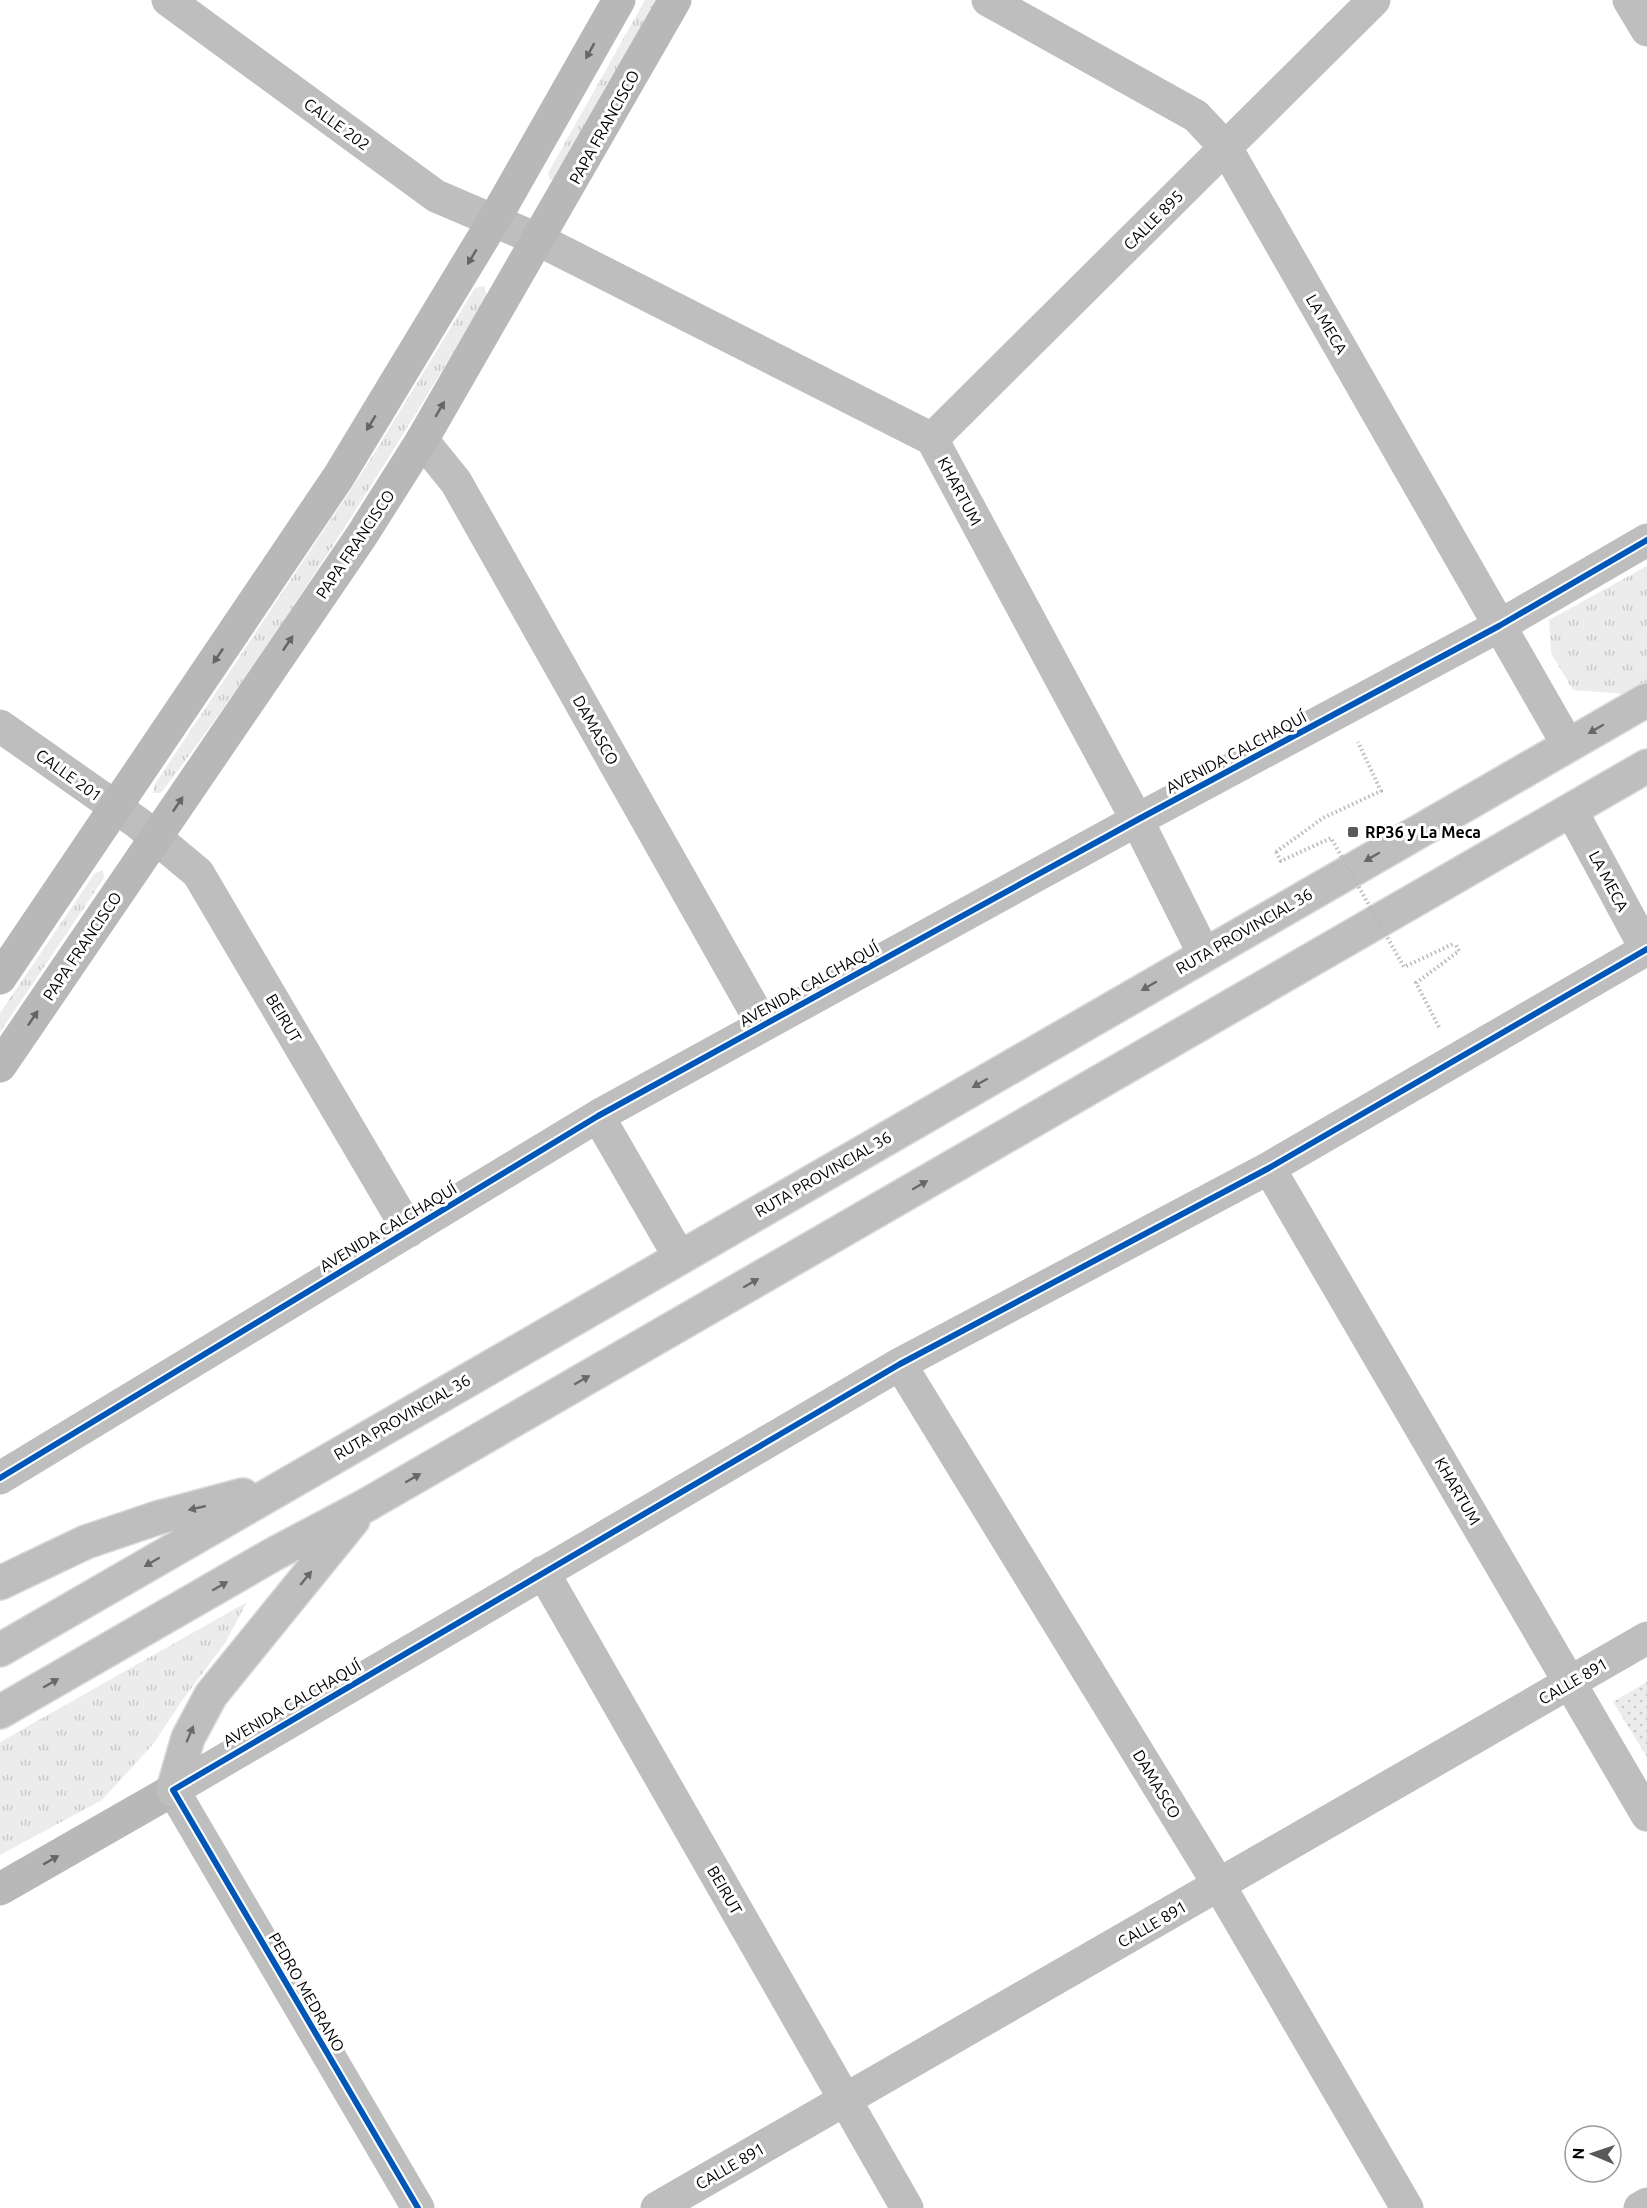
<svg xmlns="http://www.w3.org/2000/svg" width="1647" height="2208" font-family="Ubuntu,sans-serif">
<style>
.grass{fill:url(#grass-tufts)}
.park{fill:url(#park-dots)}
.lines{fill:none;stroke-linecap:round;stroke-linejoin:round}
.primary-casing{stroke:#dbdbdb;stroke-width:36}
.path{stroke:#b9b9b9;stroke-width:4;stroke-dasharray:1.5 3;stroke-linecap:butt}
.minor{stroke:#bebebe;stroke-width:33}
.secondary{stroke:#b8b8b8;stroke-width:33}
.primary{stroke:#bebebe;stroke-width:33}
.path-bridge{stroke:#b9b9b9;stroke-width:4;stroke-dasharray:1.5 3;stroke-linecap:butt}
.cycleway-casing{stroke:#fff;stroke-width:10}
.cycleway{stroke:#0057b8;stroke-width:6}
.oneway{fill:#656565}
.oneway2{fill:#686868}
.poi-dot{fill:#595959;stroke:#fff;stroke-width:2}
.labels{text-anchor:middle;stroke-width:6;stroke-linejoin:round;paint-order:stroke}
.street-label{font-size:16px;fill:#000;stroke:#fff}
.poi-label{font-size:16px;font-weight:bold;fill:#000;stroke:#fff;text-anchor:start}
</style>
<defs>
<pattern id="grass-tufts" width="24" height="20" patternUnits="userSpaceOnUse" patternTransform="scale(1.5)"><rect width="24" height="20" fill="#ececec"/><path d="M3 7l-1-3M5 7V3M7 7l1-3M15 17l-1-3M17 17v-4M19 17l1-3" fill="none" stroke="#c9c9c9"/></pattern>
<pattern id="park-dots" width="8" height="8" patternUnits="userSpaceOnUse" patternTransform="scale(1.5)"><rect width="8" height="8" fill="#ececec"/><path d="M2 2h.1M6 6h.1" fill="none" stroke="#c9c9c9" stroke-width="1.8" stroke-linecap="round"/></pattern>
</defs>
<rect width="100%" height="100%" fill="#fff"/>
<path class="grass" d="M645,0H657L557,179L550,180L548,173Z
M484,286L487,296C385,466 281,635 161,793H153L155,784L367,465L475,288Z
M1647,566V682L1626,694L1573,690L1551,653L1549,620Z
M103,870L104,878L0,1032V1013L95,873Z
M247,1602L225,1643L181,1702L154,1743L102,1800L0,1855V1742Z"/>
<path class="park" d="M1647,1682V1757L1613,1702Z"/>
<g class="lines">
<g class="primary-casing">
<path id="primary" d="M0,1583L86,1542L157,1518L243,1495
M0,1650L1647,700
M0,1712L274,1554L363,1507L1647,766
M173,1790L188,1738L211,1695L353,1520"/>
</g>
<path class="path" d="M1276,852L1323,818L1381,791L1358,742
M1439,1027L1416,983L1459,951L1455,943"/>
<path class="minor" d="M168,0L436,196L539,240L932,439L1137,820L1204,954
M988,0L1196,116L1226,148L1568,745
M1629,0L1647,30
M932,439L1374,0
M422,440L456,482L763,1025
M0,726L138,823L198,873L409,1231
M1571,810L1647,951
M598,1116L679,1256
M1269,1168L1647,1815
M900,1364L1219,1885L1407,2208
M0,1478L598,1116L1137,820L1499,626L1647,540
M543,1572L907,2208
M418,2208L173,1790L900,1364L1269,1168L1647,949
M657,2208L1647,1638
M1640,2208L1647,2204"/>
<path class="secondary" d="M0,978L339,476L494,220L619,0
M0,1066L362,535L422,440L675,0
M0,1889L173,1790"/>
<use href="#primary" class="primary"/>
<path class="path-bridge" d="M1276,852L1281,861L1331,838L1404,967L1455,943"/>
<g class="cycleway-casing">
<path id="cycleway" d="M0,1478L598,1116L1137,820L1499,626L1647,540
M418,2208L173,1790L900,1364L1269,1168L1647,949"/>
</g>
<use href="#cycleway" class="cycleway"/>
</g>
<defs><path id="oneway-solid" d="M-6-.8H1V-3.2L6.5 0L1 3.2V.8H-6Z" transform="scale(1.5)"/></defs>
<g class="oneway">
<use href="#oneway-solid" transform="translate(590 51) rotate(119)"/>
<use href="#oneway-solid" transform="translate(472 257) rotate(121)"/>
<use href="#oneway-solid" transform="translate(440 409) rotate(-60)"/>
<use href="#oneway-solid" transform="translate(371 423) rotate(121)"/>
<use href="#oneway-solid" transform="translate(288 643) rotate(-56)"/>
<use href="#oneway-solid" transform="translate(218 656) rotate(124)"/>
<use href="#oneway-solid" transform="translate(178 804) rotate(-56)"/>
<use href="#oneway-solid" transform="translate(33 1018) rotate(-56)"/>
<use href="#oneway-solid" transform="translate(51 1860) rotate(-30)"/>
</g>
<g class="oneway2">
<use href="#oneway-solid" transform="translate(1596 729) rotate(150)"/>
<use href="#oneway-solid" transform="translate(1372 857) rotate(150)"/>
<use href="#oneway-solid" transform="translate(1149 986) rotate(150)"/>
<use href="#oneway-solid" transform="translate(980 1083) rotate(150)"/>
<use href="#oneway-solid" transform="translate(920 1185) rotate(-30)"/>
<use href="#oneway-solid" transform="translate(751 1283) rotate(-30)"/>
<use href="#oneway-solid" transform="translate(582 1380) rotate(-30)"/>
<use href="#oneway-solid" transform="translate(413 1478) rotate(-30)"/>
<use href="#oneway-solid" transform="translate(197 1508) rotate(167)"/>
<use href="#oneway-solid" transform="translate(152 1562) rotate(150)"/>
<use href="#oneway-solid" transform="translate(306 1578) rotate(-51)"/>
<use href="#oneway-solid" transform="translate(220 1586) rotate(-30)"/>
<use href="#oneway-solid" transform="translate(51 1683) rotate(-30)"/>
<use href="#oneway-solid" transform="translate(190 1734) rotate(-67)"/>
</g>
<rect class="poi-dot" x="1347" y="826" width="12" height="12" rx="3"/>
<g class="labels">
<g class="street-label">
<text transform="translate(337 124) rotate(36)" y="6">CALLE 202</text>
<text transform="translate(604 127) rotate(-61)" y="6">PAPA FRANCISCO</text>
<text transform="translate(1153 220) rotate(-45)" y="6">CALLE 895</text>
<text transform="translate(1327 324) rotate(60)" y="6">LA MECA</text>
<text transform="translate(960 491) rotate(62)" y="6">KHARTUM</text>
<text transform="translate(355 544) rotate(-56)" y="6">PAPA FRANCISCO</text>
<text transform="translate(596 730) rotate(61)" y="6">DAMASCO</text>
<text transform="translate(1236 752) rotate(-28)" y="6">AVENIDA CALCHAQUÍ</text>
<text transform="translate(69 775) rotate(36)" y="6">CALLE 201</text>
<text transform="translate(1609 881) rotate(62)" y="6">LA MECA</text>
<text transform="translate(1244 931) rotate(-30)" y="6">RUTA PROVINCIAL 36</text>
<text transform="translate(82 946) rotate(-56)" y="6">PAPA FRANCISCO</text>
<text transform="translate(809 984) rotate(-29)" y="6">AVENIDA CALCHAQUÍ</text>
<text transform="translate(284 1018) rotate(59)" y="6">BEIRUT</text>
<text transform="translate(823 1174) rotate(-30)" y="6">RUTA PROVINCIAL 36</text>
<text transform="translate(388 1227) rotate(-31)" y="6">AVENIDA CALCHAQUÍ</text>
<text transform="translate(402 1417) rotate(-30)" y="6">RUTA PROVINCIAL 36</text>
<text transform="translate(1458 1491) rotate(60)" y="6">KHARTUM</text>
<text transform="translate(1573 1681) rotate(-30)" y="6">CALLE 891</text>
<text transform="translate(292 1703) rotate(-30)" y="6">AVENIDA CALCHAQUÍ</text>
<text transform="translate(1157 1784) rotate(59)" y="6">DAMASCO</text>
<text transform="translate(725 1890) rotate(60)" y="6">BEIRUT</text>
<text transform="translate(1152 1924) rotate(-30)" y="6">CALLE 891</text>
<text transform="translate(307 1992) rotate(60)" y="6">PEDRO MEDRANO</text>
<text transform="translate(730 2166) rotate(-30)" y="6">CALLE 891</text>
</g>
<g class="poi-label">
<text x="1365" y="838">RP36 y La Meca</text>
</g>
</g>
<g transform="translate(1593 2154) rotate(272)"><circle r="28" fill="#ffffff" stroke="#999999" stroke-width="1.5"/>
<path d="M0-4.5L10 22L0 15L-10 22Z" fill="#595959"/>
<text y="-9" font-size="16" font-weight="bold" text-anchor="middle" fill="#000000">N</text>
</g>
</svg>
